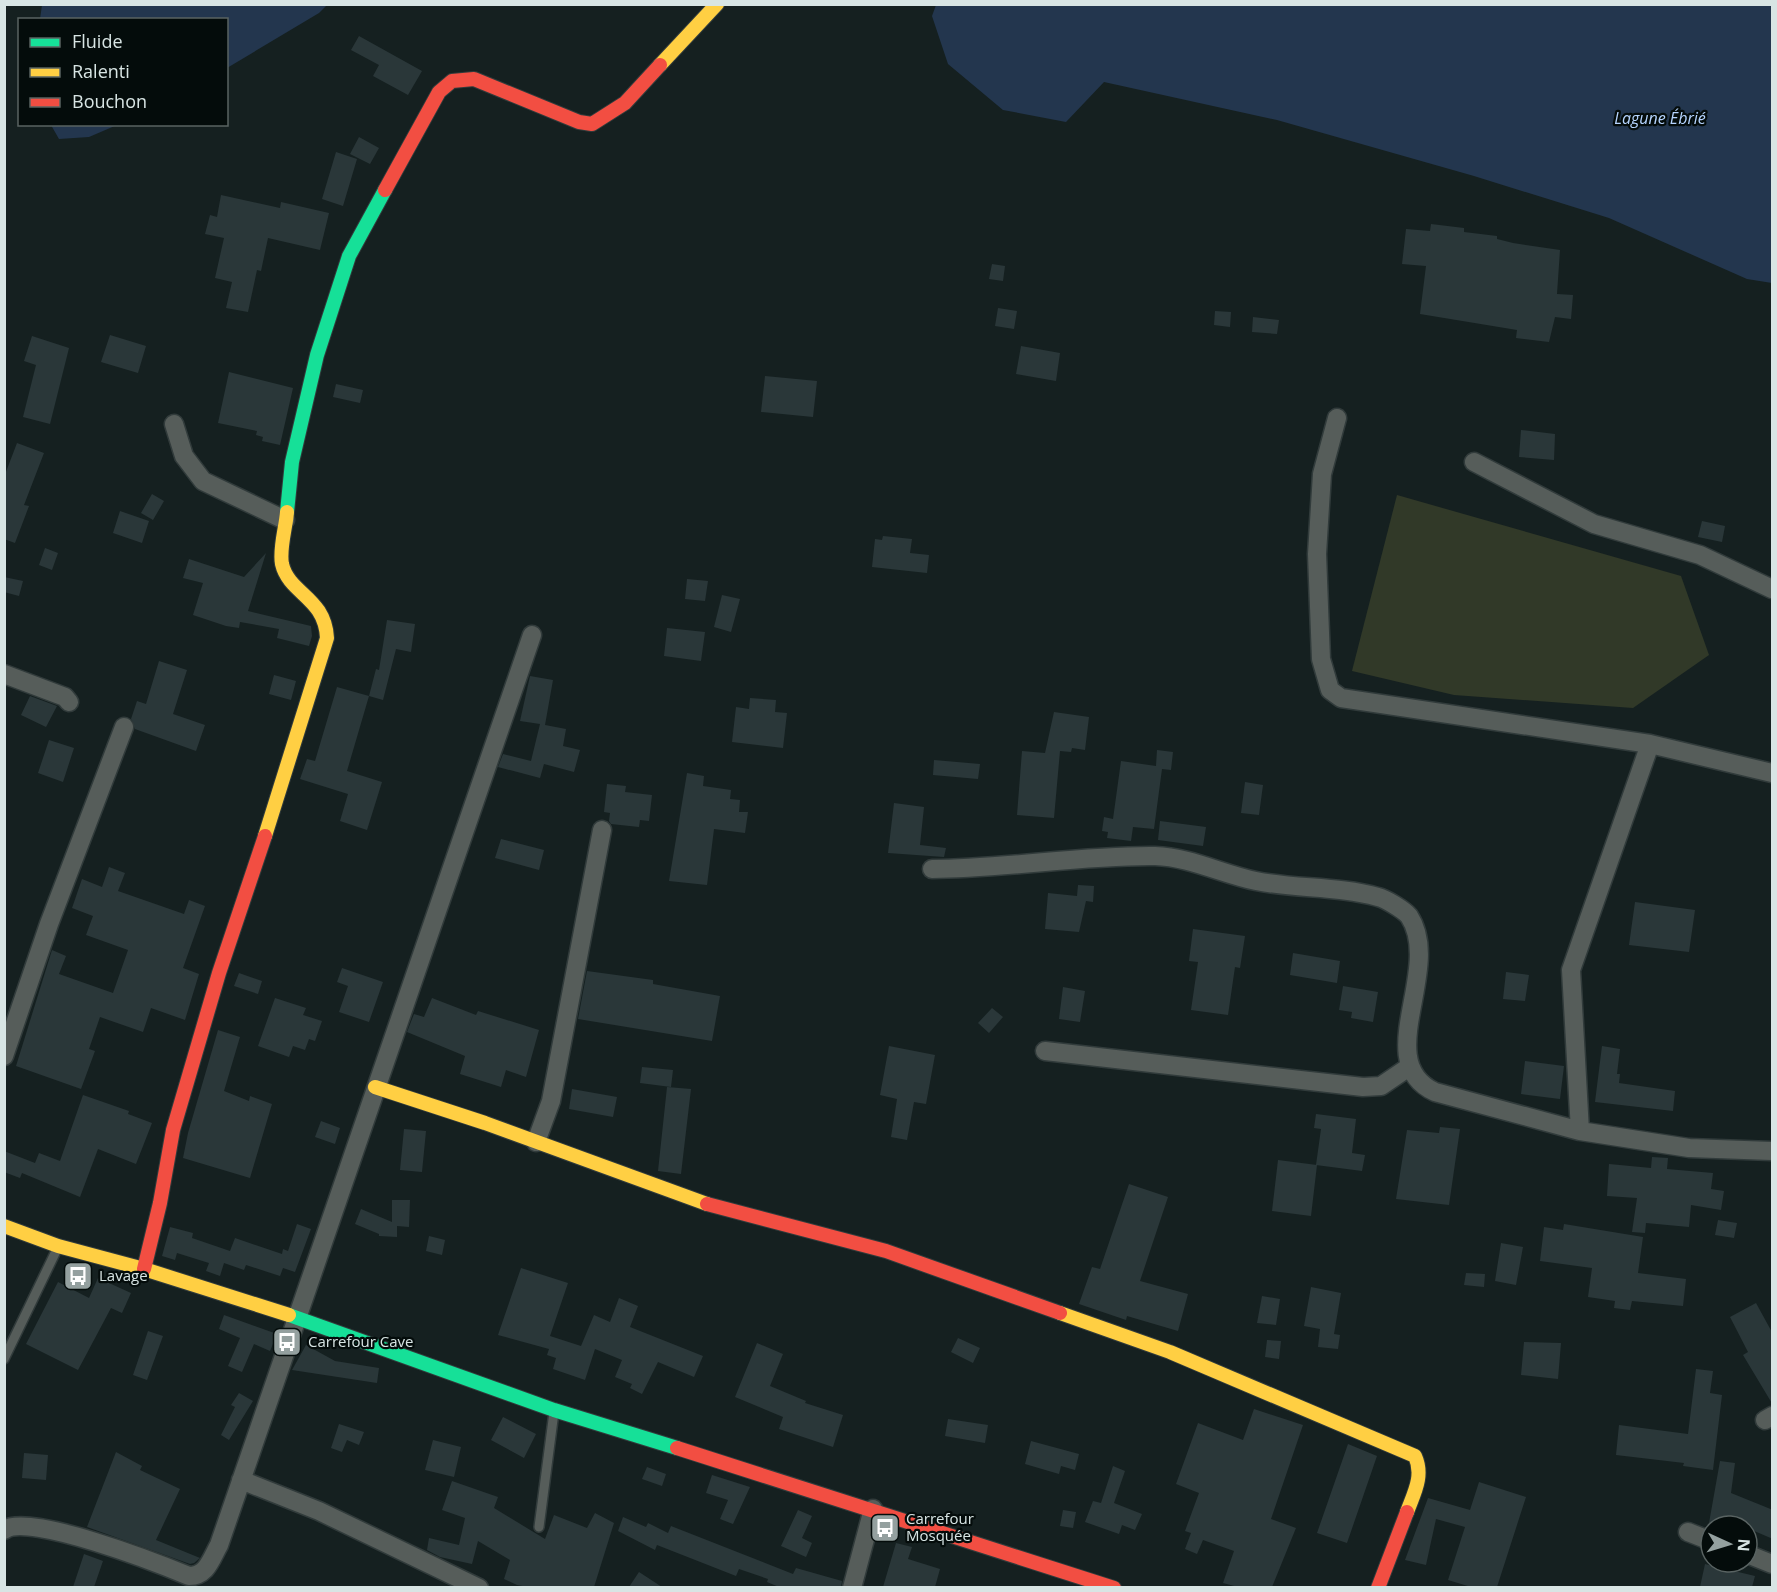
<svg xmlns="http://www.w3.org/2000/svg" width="1777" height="1592" font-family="'Open Sans',sans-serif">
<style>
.green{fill:#313928}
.water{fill:#23364e}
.building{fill:#2a3739}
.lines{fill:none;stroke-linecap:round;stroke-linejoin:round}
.lane-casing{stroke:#313b3b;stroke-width:12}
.street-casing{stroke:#313b3b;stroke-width:21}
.fast-casing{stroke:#313b3b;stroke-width:16}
.slow-casing{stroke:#313b3b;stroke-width:16}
.jam-casing{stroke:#313b3b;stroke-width:16}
.lane{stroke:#565d5a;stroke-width:9}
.street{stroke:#565d5a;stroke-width:18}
.fast{stroke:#16e098;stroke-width:14}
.slow{stroke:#ffcf43;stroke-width:14}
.jam{stroke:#f24e42;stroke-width:14}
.labels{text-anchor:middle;stroke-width:4.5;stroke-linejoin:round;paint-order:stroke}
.poi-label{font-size:15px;fill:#d8e5e4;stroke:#040c0b;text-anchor:start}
.water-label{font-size:16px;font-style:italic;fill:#b6d5ff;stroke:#040c0b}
</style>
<rect width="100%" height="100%" fill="#152020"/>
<path class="green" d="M1397,495L1681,576L1709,655L1633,708L1454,695L1352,671Z"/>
<path class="water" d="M42,5V4L327,5L319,13L227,68L226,20L40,19Z
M936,5H1772V283L1747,279L1609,218L1474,176L1277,120L1104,82L1066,122L1003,110L948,64L932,16Z
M51,125H117L89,137L59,139Z"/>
<path class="building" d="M359,36L422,71L408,95L373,76L379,65L351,50Z
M359,137L379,148L370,164L350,154Z
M336,152L357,159L343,206L322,199Z
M221,195L280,208L281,202L329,213L320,250L268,238L261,271L257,270L248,312L226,308L232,282L215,278L224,238L205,234L210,215L217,217Z
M1431,224L1464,228V232L1497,236V239L1513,243L1560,250L1557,294L1573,295L1571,319L1555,317L1549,342L1516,338L1517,330L1420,314L1426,266L1402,264L1406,229L1430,231Z
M992,264L1005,266L1003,281L989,279Z
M998,308L1017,311L1014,329L995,326Z
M1215,311L1231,312L1230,327L1214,325Z
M1253,317L1279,320L1277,334L1252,332Z
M110,335L146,346L138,373L101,362Z
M32,336L69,348L50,424L23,417L36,365L24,361Z
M1021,346L1060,353L1056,381L1016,374Z
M229,372L293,388L280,445L262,441L263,437L256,435L257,431L218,423Z
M765,376L817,381L813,417L761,412Z
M336,384L363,390L360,403L333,397Z
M1521,430L1555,434L1554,460L1519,457Z
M17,443L44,453L24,505L29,506L15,543L4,539V477Z
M152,494L164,501L153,520L141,513Z
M120,511L149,521L142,543L113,533Z
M1702,521L1725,526L1722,542L1698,537Z
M883,536L912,539L910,553L929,555L927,573L872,567L875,539L882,540Z
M45,548L58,553L52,570L39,565Z
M266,553L248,611L311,626L312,636L309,646L277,638L279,629L240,622L239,628L226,626L193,615L203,583L183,578L189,559L244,577Z
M4,577L23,581L19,596L4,592Z
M687,579L708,581L705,601L685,599Z
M722,595L740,599L731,632L714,627Z
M387,620L415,624L411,652L396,649L383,700L369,696L376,669L379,670Z
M667,628L705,632L701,661L664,656Z
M159,661L187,670L173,714L205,725L196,751L135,729L131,719L137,701L146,704Z
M274,675L296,681L291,700L269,694Z
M530,676L553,680L545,725L566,729L563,746L580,750L574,772L544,764L540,778L498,767L503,754L531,761L540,724L520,721Z
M337,687L369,696L347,771L382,782L367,830L340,821L348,794L300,779L307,759L315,761Z
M30,696L57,706L46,727L21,715Z
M750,698L776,700L775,712L787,713L783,748L732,742L736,707L749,709Z
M1054,712L1089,717L1085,750L1072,748L1071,752L1060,751L1054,818L1017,815L1022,751L1045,753Z
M49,740L74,748L63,782L38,773Z
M1157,750L1173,752L1171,770L1162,769L1154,829L1133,827L1131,841L1107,838L1108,832L1102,831L1104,817L1113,819L1121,761L1156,766Z
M934,760L980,764L978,779L933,775Z
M687,773L704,776L703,786L731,790L730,799L740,800L739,812H748L745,833L714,829L707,885L669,881Z
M1245,782L1263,785L1259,815L1241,813Z
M607,784L626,786L625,792L652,795L649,821L640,820L639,827L611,824L609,821L610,813L604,812Z
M894,803L924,807L920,845L946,848L944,857L888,853Z
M1160,821L1206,827L1203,846L1158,840Z
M501,839L544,850L539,870L495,858Z
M109,867L125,873L118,891L184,914L189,900L205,906L183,968L199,974L185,1020L151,1008L143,1032L100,1017L89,1049L95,1051L81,1089L16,1066L52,950L66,956L59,974L113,993L128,950L86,935L93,916L72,908L82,879L102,887Z
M1078,885L1094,886L1093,902L1086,901L1079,932L1045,929L1048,893L1077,896Z
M1635,902L1695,910L1689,952L1629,945Z
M1193,929L1245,936L1240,968L1235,967L1228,1015L1191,1010L1198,962L1189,961Z
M1293,953L1340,961L1337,983L1290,975Z
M342,968L383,982L369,1022L339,1012L348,986L337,982Z
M587,971L653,980V984L720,996L712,1041L578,1019Z
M1506,972L1529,975L1525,1001L1503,999Z
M239,973L262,981L258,994L234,986Z
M1343,986L1378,992L1373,1022L1351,1018L1352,1012L1339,1010Z
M1063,987L1085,991L1080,1022L1059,1019Z
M275,998L306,1008L303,1015L322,1021L315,1041L309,1039L305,1050L293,1046L289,1057L258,1046Z
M432,998L476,1015L478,1011L539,1030L526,1077L506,1070L501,1087L460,1074L465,1056L407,1032L414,1014L424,1017Z
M992,1008L1003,1017L989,1033L978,1023Z
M218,1030L240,1037L224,1091L249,1101L250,1096L272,1104L250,1178L183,1158L188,1133Z
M889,1046L935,1055L926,1104L914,1102L907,1140L891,1137L897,1099L880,1095Z
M1602,1046L1620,1049L1617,1074H1620L1619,1083L1675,1091L1673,1111L1595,1102Z
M1525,1061L1564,1066L1560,1099L1521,1094Z
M642,1067L673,1070L671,1087L640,1083Z
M667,1087L691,1089L681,1174L658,1171Z
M572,1089L617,1097L613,1117L569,1109Z
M83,1095L129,1111L128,1114L152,1123L136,1164L98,1149L80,1197L22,1173L20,1178L4,1172V1151L35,1163L39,1153L60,1161Z
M1316,1114L1356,1119L1352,1153L1365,1155L1362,1171L1316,1165L1321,1129L1314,1128Z
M321,1121L340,1128L335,1144L315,1137Z
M1440,1127L1460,1129L1449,1205L1396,1199L1407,1130L1439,1133Z
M404,1129L426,1131L422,1172L400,1170Z
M1652,1157L1668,1158L1667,1169L1713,1173L1711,1189L1724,1191L1721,1210L1691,1205L1689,1227L1646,1223L1645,1233L1632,1232L1637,1198L1607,1196L1609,1164L1651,1168Z
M1278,1160L1317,1165L1311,1216L1272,1211Z
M1129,1184L1168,1197L1140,1281L1188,1294L1178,1331L1127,1316L1126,1320L1079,1304L1092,1267L1100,1269Z
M392,1200H410L409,1227L397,1226V1237L379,1236V1234L355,1224L361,1209L392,1222Z
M1718,1220L1737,1223L1734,1238L1715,1235Z
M297,1224L311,1229L295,1272L283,1268L280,1276L246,1265L244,1270L224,1263L220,1276L206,1271L209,1263L177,1253L175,1260L162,1256L170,1227L193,1233L192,1238L230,1251L235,1238L282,1254L283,1249L288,1251Z
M1564,1224L1643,1237L1638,1273L1686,1279L1683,1306L1632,1301L1630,1310L1614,1308L1615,1301L1588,1297L1592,1268L1540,1261L1544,1227L1563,1230Z
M429,1236L445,1240L442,1255L426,1251Z
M1501,1243L1523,1247L1516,1285L1495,1281Z
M521,1268L568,1283L550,1336L581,1346L594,1315L610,1322L619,1298L638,1306L630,1327L703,1356L694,1377L658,1362L642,1394L630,1388L632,1384L615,1377L622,1360L595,1349L585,1380L553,1369L556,1358L547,1355L549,1349L498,1335Z
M1466,1273L1485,1274L1484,1287L1464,1285Z
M98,1278L131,1293L122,1313L111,1308L78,1370L26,1344L58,1282L89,1298Z
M1311,1287L1341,1293L1334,1334L1340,1335L1338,1349L1318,1347L1320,1329L1304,1326Z
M1262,1296L1280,1299L1276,1325L1257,1323Z
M1756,1303L1773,1334V1405L1743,1355L1748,1352L1730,1317Z
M224,1315L277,1334L270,1351L254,1344L242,1372L228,1366L240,1338L219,1329Z
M148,1331L163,1336L147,1380L133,1375Z
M958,1338L980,1348L973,1363L951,1352Z
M1267,1340L1281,1341L1279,1359L1265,1357Z
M1524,1342L1561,1343L1558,1379L1521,1375Z
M757,1343L783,1354L770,1386L806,1401L805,1403L843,1415L833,1447L779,1429L783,1417L735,1397Z
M306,1345L335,1361L379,1368L377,1383L292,1370Z
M1696,1369L1713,1371L1710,1393L1722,1395L1713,1470L1683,1466L1684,1463L1616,1455L1619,1425L1688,1434Z
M239,1393L253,1401L229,1440L221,1435L235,1407L231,1405Z
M1254,1409L1303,1425L1271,1519L1296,1528L1272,1587H1238L1223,1583L1234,1551L1203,1540L1197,1554L1185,1549L1191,1533L1185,1531L1199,1493L1176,1484L1198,1423L1243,1440Z
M503,1417L536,1434L524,1458L491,1440Z
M948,1419L988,1425L985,1443L945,1436Z
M339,1424L364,1432L359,1445L347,1440L342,1452L331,1448Z
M433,1440L461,1447L454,1477L425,1470Z
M1031,1441L1079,1454L1075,1470L1061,1466L1059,1474L1025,1464Z
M1348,1444L1377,1456L1347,1543L1317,1533Z
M116,1452L142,1466L140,1470L180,1489L156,1540L200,1558L194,1563L190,1564L87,1527Z
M24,1453L48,1455L46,1480L22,1478Z
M1720,1461L1735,1463L1731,1493L1773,1510V1539L1726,1519L1724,1526L1709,1523Z
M1113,1466L1125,1471L1114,1503L1142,1514L1135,1530L1122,1525L1119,1534L1085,1522L1093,1501L1101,1503Z
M647,1467L666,1474L662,1486L642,1479Z
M712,1475L750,1487L733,1524L720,1519L728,1500L706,1493Z
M452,1481L498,1497L494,1508L545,1539L554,1515L587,1528L595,1513L614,1523L594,1587H528L517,1585L504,1579L510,1560L478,1541L472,1564L440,1557L427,1550L429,1538L459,1545L465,1518L442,1510Z
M1479,1482L1526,1497L1497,1587H1471L1448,1580L1465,1527L1436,1519L1426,1565L1405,1560L1428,1498L1470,1510Z
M798,1510L812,1516L802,1538L812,1543L806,1557L781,1546Z
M1063,1510L1076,1512L1073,1528L1060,1526Z
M623,1517L646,1527L648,1523L668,1533L671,1526L793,1574L796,1568L842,1581L841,1587H779L767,1582L768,1579L739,1569L736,1576L657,1545L655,1550L618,1531Z
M896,1543L912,1547L908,1559L940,1569L935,1587H883Z
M84,1554L103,1561L94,1587H73Z
M1705,1564L1755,1576L1752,1587H1700Z
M639,1572L662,1587H629Z"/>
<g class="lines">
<g class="lane-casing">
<path id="lane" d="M4,1359L58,1247
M539,1527L554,1412"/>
</g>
<g class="street-casing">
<path id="street" d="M1337,418L1322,474L1317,554L1321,659L1330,690L1341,698L1650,744L1772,773
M174,424L184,456L203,481L285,520
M1474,462L1594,524L1700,555L1772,589
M4,674L65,697L69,702
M932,869C1006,869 1080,855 1155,856C1190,857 1222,874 1256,881C1296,889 1339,886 1378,897C1386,899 1404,910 1409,916C1444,969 1370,1062 1435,1092L1580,1131L1689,1148L1772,1151
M1045,1051L1363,1087L1381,1086L1409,1067
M4,1056L49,924L124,727
M1580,1131L1571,970L1650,744
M536,1142L551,1101L602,830
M1765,1420L1772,1416
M241,1480L319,1511L479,1588
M4,1530C28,1512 160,1564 189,1576C207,1576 211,1559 219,1545L532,635
M1688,1532L1711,1541
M1747,1554L1772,1564
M852,1588L873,1509"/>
</g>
<g class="fast-casing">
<path id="fast" d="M287,512L292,462L317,355L349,256L385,190
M289,1315L554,1410L677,1448"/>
</g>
<g class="slow-casing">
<path id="slow" d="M660,65L717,4
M265,836L327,638C325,597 289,594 282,564C279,549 286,527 287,512
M375,1087L485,1123L707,1204
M4,1226L58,1246L144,1269L289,1315
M1060,1313L1170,1352L1415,1456C1424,1476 1414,1493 1407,1512"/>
</g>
<g class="jam-casing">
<path id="jam" d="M385,190L439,92L452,81L474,79L579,122L592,124L625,103L660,65
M707,1204L886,1251L1060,1313
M144,1269L160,1203L173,1130L219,973L265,836
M677,1448L1114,1588
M1378,1588L1407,1512"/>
</g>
<use href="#lane" class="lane"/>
<use href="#street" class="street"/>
<use href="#fast" class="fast"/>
<use href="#slow" class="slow"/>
<use href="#jam" class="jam"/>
</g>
<defs>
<g id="bus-square" transform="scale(1.5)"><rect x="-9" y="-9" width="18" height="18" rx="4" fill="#94a09f" stroke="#040c0b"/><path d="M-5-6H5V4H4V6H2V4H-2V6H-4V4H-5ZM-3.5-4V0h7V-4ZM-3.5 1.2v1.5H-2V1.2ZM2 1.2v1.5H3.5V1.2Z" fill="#fff"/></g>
</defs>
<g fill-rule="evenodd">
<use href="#bus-square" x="78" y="1276"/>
<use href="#bus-square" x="287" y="1342"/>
<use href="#bus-square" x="885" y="1528"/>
</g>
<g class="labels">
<g class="poi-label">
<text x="99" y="1281">Lavage</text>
<text x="308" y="1347">Carrefour Cave</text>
<text x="906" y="1524">Carrefour<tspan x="906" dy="17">Mosquée</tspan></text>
</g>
<g class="water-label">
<text x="1660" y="124">Lagune Ébrié</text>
</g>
</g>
<rect width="1777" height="1592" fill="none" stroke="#d8e5e4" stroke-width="12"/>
<rect x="18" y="18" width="210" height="108" fill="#040c0b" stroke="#596362" stroke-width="1.5"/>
<rect x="30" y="38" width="30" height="9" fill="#16e098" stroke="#596362" stroke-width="1.5"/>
<text x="72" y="48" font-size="18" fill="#d8e5e4">Fluide</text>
<rect x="30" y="68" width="30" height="9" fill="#ffcf43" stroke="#596362" stroke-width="1.5"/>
<text x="72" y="78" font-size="18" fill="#d8e5e4">Ralenti</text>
<rect x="30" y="98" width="30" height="9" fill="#f24e42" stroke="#596362" stroke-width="1.5"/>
<text x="72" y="108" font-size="18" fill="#d8e5e4">Bouchon</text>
<g transform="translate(1729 1544) rotate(94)"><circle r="28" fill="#040c0b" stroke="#596362" stroke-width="1.5"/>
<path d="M0-4.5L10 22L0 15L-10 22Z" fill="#94a09f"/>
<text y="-9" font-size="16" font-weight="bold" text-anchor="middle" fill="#d8e5e4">N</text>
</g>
</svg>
